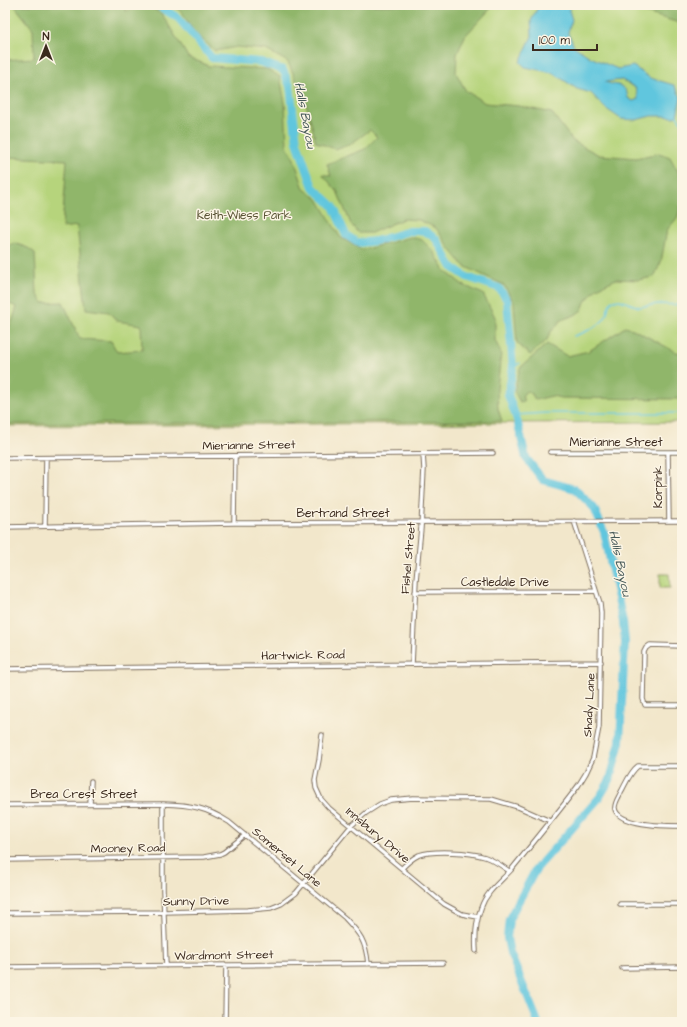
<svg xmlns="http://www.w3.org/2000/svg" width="687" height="1027" font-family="'Architects Daughter',sans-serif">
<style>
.green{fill:#b6d47b;stroke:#787f4c}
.forest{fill:#90b66b;stroke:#667044}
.water{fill:#61c6de;stroke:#4e787e;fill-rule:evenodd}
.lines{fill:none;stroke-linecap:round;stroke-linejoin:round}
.stream{stroke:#61c6de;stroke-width:1.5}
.river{stroke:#61c6de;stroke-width:8}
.street-casing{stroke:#7b6c5b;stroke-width:5.5}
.street{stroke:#fff;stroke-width:3.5}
.labels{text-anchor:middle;stroke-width:3;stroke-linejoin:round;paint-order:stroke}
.park-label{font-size:12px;fill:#5a5435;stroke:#fcf5e5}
.street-label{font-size:12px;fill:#3b2a1e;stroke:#fcf5e5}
.water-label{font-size:13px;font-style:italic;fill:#465958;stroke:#fcf5e5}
</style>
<rect width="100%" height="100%" fill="#fcf5e5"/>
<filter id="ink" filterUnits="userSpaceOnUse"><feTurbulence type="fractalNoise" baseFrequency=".025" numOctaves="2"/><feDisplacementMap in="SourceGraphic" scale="8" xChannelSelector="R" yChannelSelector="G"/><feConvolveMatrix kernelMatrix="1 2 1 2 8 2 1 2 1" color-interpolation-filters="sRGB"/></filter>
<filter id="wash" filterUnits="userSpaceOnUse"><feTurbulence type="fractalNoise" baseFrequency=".012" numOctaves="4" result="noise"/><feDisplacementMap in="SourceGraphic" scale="16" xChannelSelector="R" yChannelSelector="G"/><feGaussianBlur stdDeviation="0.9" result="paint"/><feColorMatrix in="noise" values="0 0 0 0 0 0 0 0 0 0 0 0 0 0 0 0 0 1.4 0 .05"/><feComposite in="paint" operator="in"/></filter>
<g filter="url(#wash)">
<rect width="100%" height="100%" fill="#f2e7cb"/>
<path class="green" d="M5,5H682V422L5,426Z
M660,574H669L670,588H660Z"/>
<path class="forest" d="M14,5H125V11L147,5L162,14L188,57L209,66L267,69L280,77L285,103L287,146L294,159L304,189L318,199L340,237L362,250L411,237L422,240L434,252L445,271L463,285L483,294L495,317V340L501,353L497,389L498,409L502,421L5,424V333L12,322L17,307L5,302V247L14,243L28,248L35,253L37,293L43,303L63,302L80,339L111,341L117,352L142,350L141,325L117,321L109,312L86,309L77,226L62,228L67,160L5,157V60L34,58L33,29Z
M171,5H494L465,36L457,54L456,73L466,91L485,103L519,106L552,113L573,141L599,155L636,158L659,153L670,157L681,177L682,204L677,218L667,230L661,262L654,277L638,280L616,279L597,288L585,302L582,310L575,315L561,320L550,333L547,340L530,355L517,343L514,303L504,285L464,266L450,249L436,228L419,220L403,219L371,233H358L351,224L337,191L322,174L331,176L327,164L365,149L377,137L370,130L352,143L335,149L316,142L306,103L288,62L266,50L237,47L215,51L194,32L182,12Z
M625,5H682V28L676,22L626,7Z
M625,327L633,329L676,352L682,353V399L561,398L552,396L535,400L532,394L526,391L522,396L524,401L520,402L514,391L520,368L547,344L567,356L589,351Z"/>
<path class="water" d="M539,5H570L569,10L572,20L568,32L574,46L590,57L618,69L633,66L650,78L674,85L681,97L677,116L674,117L663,116H651L636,120L621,119L605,108L591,93L577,89L553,73L525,67L520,62L532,36L531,21ZM622,80L636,88L638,99L633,101L628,98C626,83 617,86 605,82Z"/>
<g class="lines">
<path class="stream" d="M676,115L682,123
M574,336C584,333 602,325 606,316C609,310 606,308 612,301L620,300L639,307L658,304L682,305
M513,367L520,363
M515,415L545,413H682"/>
<path class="river" d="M157,5L178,18L212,58L261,62L283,70L290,86L297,142L313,187L333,206L346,235L358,243L376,241L409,231H425L436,239L452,267L467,277L499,288L507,300L513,367L508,395L517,420L526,458L543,480L575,489L594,508L604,532L623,622L625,642L620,742L610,780L599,798L536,869L509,919L507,938L510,953L538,1022"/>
</g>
</g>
<g filter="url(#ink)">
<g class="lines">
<g class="street-casing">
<path id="street" d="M550,452H682
M668,452L669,521
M5,458L493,453
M234,523L235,456
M45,526L46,458
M5,527L234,523L682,521
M415,592L595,591
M682,646L650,645L646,648L644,652L643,699L645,705H682
M412,664L416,580L421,528L424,469L423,454
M5,669L601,662
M322,735L319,760L315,780L316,788L321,799L329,808L444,904L462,914L478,917
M682,766H638C630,772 626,783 621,792C619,797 614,803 615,809C619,826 668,826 682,826
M90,804L91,781
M163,804V890L166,966
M5,805L163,804C191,805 205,807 229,822L345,918C360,934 366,941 368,964
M5,860L204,857L220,854L224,852L245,835
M402,868C407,863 413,858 419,855C434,850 470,852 485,857C494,860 502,866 509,871
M620,904H682
M5,913L164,912L248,910L271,908L281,904L296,893L351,826L366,813L380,804L391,800L413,798L491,799L518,807L550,821
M476,951C475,937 476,921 481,908C486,892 500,882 511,870C534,842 557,814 578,786L586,773L593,758L599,727L601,613L600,603L574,521
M5,967L443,963
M622,968L682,967
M225,1022L226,966"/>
</g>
<use href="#street" class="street"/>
</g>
</g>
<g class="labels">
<g class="park-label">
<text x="244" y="219">Keith-Wiess Park</text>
</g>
<g class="street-label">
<text x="616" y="446">Mierianne Street</text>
<text transform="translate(249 445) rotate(-1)" y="4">Mierianne Street</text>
<text transform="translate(658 487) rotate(-90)" y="4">Korpink</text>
<text x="343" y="517">Bertrand Street</text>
<text transform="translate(408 558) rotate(-85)" y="4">Fishel Street</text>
<text x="505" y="586">Castledale Drive</text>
<text transform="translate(303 655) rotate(-1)" y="4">Hartwick Road</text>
<text transform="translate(589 705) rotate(-87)" y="4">Shady Lane</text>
<text x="84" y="798">Brea Crest Street</text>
<text transform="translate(378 835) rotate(40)" y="4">Innsbury Drive</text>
<text transform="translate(128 848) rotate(-1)" y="4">Mooney Road</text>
<text transform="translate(287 857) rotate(40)" y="4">Somerset Lane</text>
<text transform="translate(196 901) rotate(-1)" y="4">Sunny Drive</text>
<text transform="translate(224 955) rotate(-1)" y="4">Wardmont Street</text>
</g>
<g class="water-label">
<text transform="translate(306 115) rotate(79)" y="5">Halls Bayou</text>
<text transform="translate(621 563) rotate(78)" y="5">Halls Bayou</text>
</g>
</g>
<rect width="687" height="1027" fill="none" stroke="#fcf5e5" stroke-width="20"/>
<g transform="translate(46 46)" stroke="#fcf5e5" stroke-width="3" paint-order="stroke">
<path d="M0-3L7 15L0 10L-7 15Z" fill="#3b2a1e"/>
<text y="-6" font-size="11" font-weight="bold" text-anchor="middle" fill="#3b2a1e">N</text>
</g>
<path d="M533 44v6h64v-6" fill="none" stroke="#3b2a1e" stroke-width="2"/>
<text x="539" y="44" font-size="12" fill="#3b2a1e" stroke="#fcf5e5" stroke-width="3" paint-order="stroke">100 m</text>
</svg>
